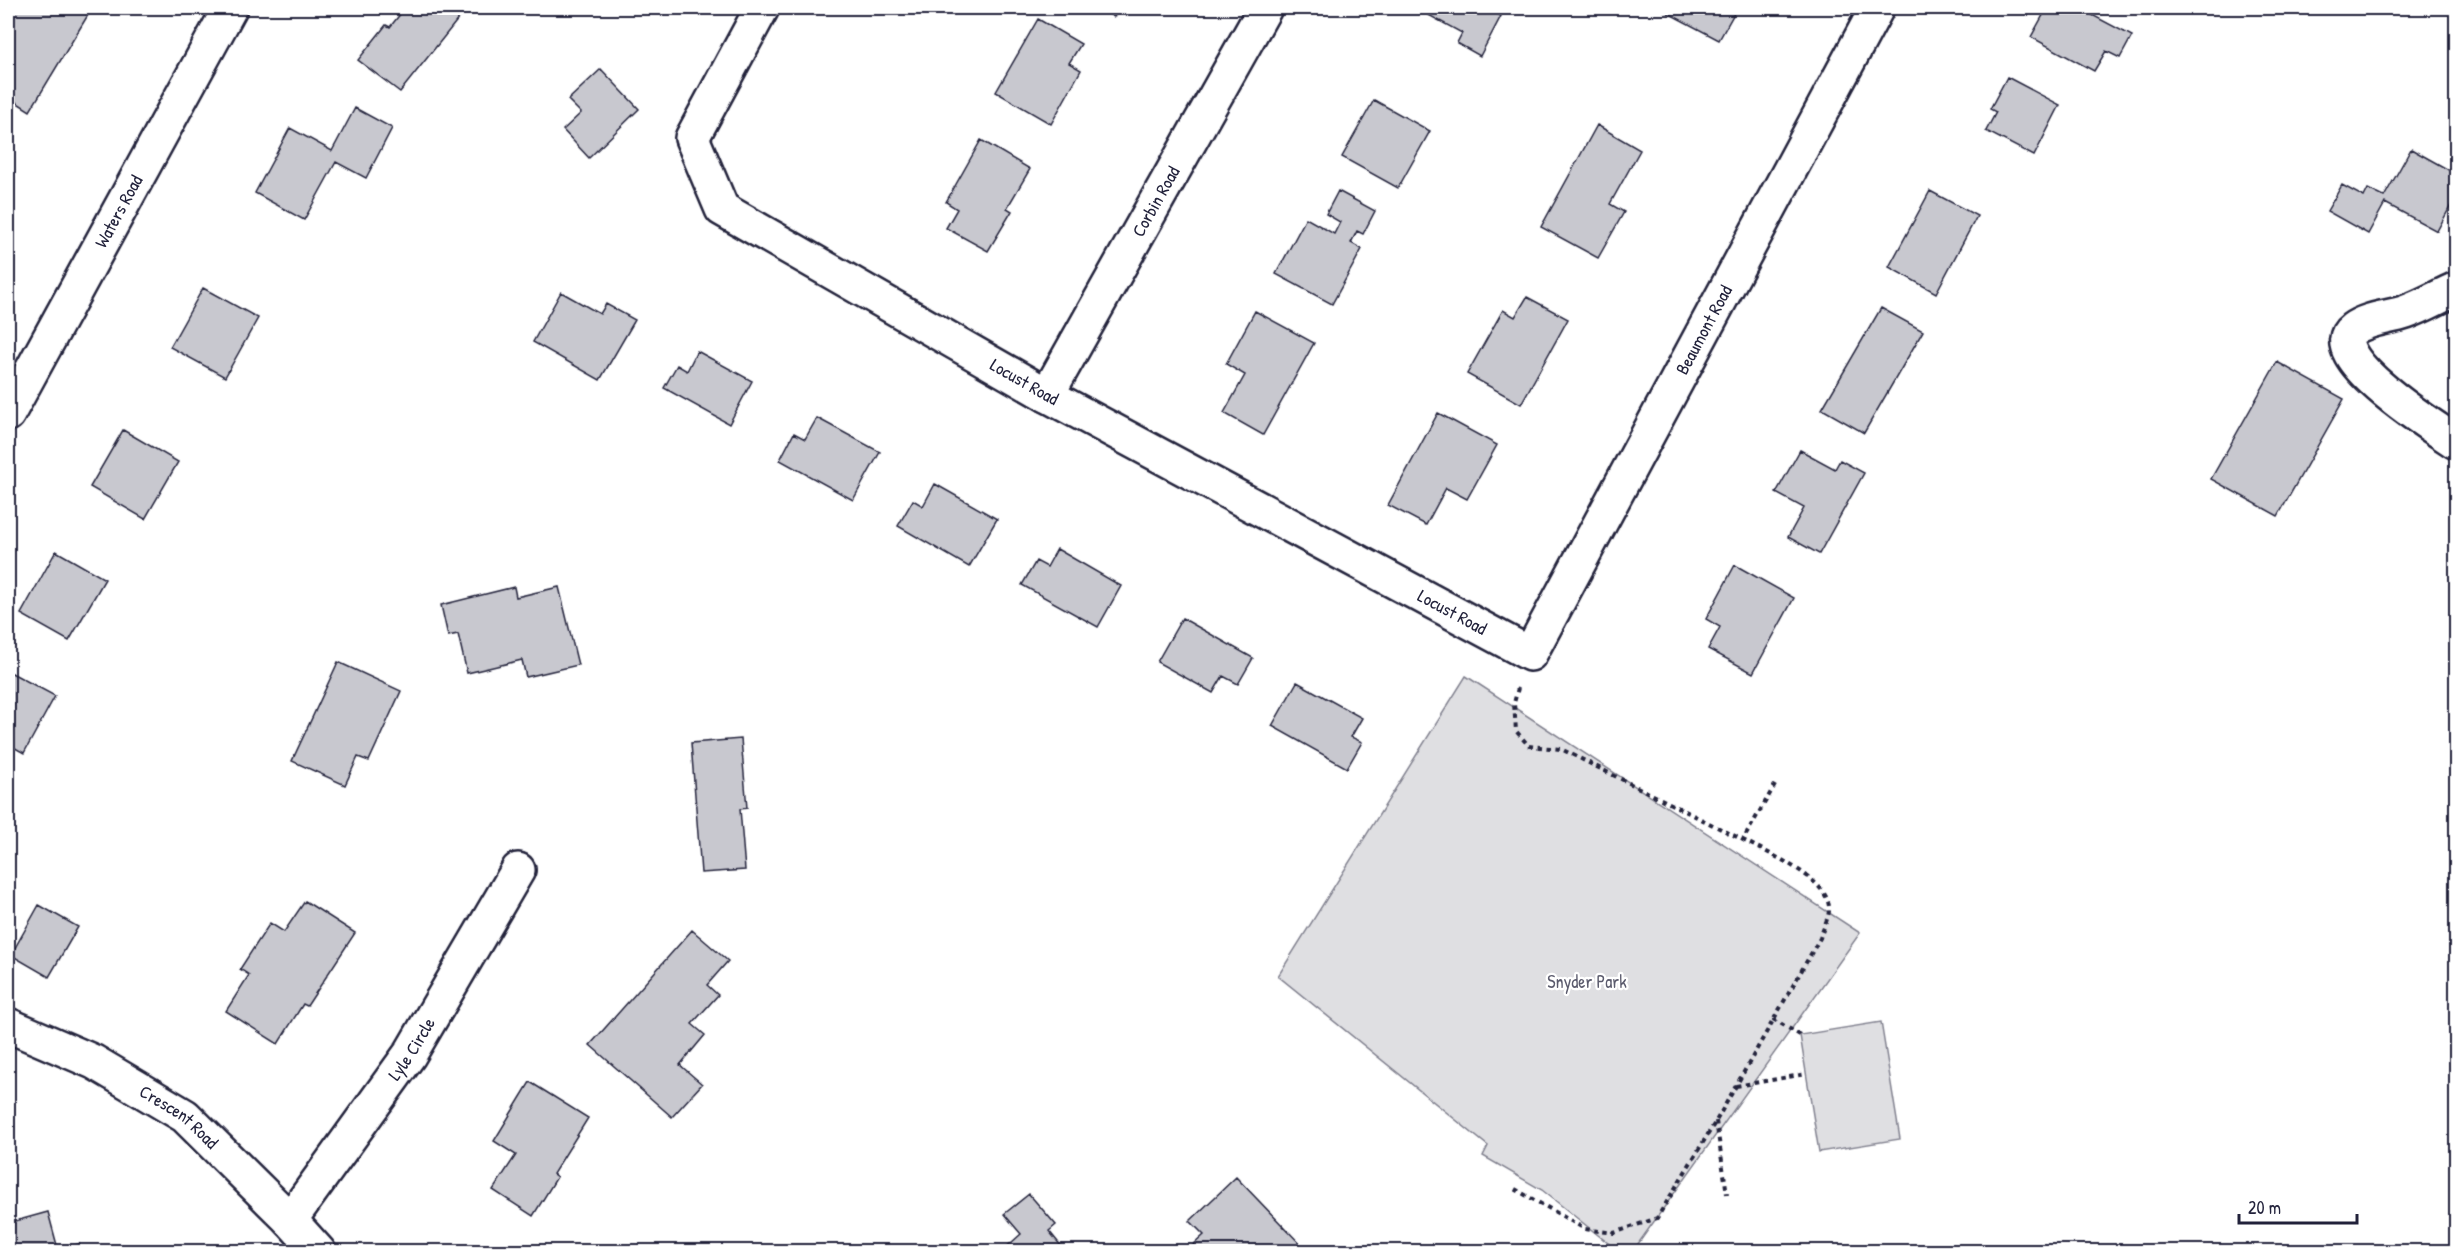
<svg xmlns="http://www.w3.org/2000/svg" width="2464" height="1259" font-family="'Patrick Hand',sans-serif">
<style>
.green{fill:#dfdfe2;stroke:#80808e;stroke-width:1.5}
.building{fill:#c8c8cf;stroke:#22223b;stroke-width:1.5}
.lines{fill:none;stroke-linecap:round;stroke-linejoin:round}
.minor-casing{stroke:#22223b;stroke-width:38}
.path{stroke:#22223b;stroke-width:4;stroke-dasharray:4.5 4.5;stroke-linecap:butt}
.minor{stroke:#fff;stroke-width:33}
.labels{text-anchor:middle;stroke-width:4.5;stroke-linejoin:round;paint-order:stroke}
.street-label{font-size:18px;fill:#22223b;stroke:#fff}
.park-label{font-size:18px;fill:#5b5b6d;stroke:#fff}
</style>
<rect width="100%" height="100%" fill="#fff"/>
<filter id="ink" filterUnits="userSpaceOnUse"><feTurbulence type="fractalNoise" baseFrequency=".0167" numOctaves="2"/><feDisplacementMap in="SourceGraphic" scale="12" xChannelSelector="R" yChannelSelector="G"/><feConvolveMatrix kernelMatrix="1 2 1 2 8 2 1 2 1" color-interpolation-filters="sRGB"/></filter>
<g filter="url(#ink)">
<path class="green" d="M1466,676L1860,933L1633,1251H1618L1542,1190L1483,1156L1488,1146L1278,976Z
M1881,1022L1900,1139L1819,1152L1800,1035Z"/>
<path class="building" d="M8,8H76L88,15L30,111L8,97Z
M405,8H467L400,92L358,60L386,25L390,27Z
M1098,8H1120L1114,17Z
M1425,8H1484L1501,16L1480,56L1457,43L1462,33L1423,12Z
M1665,8H1737L1719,40L1664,11Z
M2047,8H2079L2132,36L2120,58L2106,51L2094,71L2031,37Z
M1038,19L1081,44L1069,63L1081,70L1051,124L996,92Z
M601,69L639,109L589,158L563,130L581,113L568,100Z
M2007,77L2060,105L2034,156L1986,131L1996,112L1990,109Z
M1374,100L1430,131L1398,188L1342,157Z
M355,108L392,128L366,178L336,162L304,220L255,193L290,128L332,151Z
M1597,125L1640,150L1610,204L1624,212L1598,258L1541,227Z
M981,140L1030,169L1007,208L1012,211L988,251L946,228L957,209L946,202Z
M2411,149L2456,174V196L2437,231L2385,203L2368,234L2327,211L2342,185L2364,197L2368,189L2384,197Z
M1338,191L1375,211L1363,234L1357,231L1351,243L1362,249L1332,304L1276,274L1306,218L1334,234L1340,222L1326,214Z
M1930,191L1977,216L1936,293L1889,267Z
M203,288L258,318L225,377L170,347Z
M561,292L600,314L606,304L635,320L600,380L533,342Z
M1527,297L1568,319L1521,404L1467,374L1503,310L1515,317Z
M1881,308L1923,331L1864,433L1822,409Z
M1255,311L1314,343L1263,435L1224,413L1245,375L1226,364Z
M697,351L752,381L729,424L664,388L677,365L687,371Z
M2277,362L2344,399L2278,516L2211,479Z
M1438,413L1497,445L1467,499L1446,488L1426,525L1388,505Z
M817,418L880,452L853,500L780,460L794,433L805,439Z
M123,430L178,462L145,519L90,487Z
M1800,450L1835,469L1840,460L1864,473L1819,554L1788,537L1804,508L1776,493Z
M935,484L997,519L969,567L898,526L913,500L923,506Z
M1057,549L1121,586L1098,627L1022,585L1036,561L1047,567Z
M56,551L105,579L69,641L21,614Z
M1735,565L1794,598L1753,673L1708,649L1720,627L1706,619Z
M514,587L516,597L559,587L578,665L526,677L522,660L467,673L458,634L448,636L441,605Z
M1182,618L1253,658L1238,684L1223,676L1213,693L1157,662Z
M338,662L401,691L369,761L358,757L345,785L292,761Z
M8,671L55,696L24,753L8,744Z
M1297,682L1362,718L1351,737L1362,742L1347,768L1272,726Z
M741,739L747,808L740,809L745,870L701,873L691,743Z
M305,901L355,933L307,1006L303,1004L278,1044L226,1011L249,975L240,969L270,923L284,932Z
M39,905L78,927L49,977L11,955Z
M692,930L728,961L707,985L718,995L692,1024L705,1035L680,1065L702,1084L672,1117L590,1045Z
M530,1082L588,1118L553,1174L557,1177L533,1216L493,1190L516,1155L494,1141Z
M1236,1177L1307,1251L1313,1244L1320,1252H1197L1192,1246L1204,1235L1190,1221Z
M1029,1194L1056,1225L1049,1231L1066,1252H1001L1021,1234L1004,1214Z
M48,1212L58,1249L79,1244L81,1252H8V1223Z"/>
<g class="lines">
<g class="minor-casing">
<g id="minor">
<path id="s1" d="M762,8L692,138L722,209L1047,395L1530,654L1877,8"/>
<path d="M2456,289C2440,296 2423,306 2406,312C2389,318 2368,318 2353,329C2318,355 2438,430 2456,442"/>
<path id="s2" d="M1047,395L1265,8"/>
<path id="s3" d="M8,414L230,8"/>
<path id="s4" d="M8,1025L94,1062L185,1116L290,1220L319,1252"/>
<path id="s5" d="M290,1220L410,1054L518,870"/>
</g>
</g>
<path class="path" d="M1518,688L1514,703L1516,731L1529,746L1561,749L1743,840
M1773,1019L1800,1035
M1736,1086L1806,1074
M1716,1121L1727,1194
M1515,1189L1585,1229L1614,1233L1657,1218L1716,1121L1820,938C1823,929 1828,919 1829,911C1832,879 1767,853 1743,840L1775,785"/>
<use href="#minor" class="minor"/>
</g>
</g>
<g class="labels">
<g class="street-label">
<text dy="6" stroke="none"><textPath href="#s2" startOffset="222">Corbin Road</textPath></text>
<text dy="6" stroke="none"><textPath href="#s3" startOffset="231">Waters Road</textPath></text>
<text dy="6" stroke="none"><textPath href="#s1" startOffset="1515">Beaumont Road</textPath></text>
<text dy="6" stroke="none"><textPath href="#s1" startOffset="573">Locust Road</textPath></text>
<text dy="6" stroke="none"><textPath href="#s1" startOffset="1059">Locust Road</textPath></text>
<text dy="6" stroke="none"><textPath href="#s5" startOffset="210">Lyle Circle</textPath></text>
<text dy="6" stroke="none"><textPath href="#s4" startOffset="195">Crescent Road</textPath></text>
</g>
<g class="park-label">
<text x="1587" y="988">Snyder Park</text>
</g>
</g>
<rect width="2464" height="1259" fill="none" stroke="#fff" stroke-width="30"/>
<rect x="15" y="15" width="2434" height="1229" fill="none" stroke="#22223b" stroke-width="2" filter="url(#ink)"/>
<path d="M2239 1214v9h118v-9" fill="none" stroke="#22223b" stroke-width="3"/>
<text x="2248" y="1214" font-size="18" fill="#22223b" stroke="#ffffff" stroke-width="4.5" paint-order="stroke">20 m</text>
</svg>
